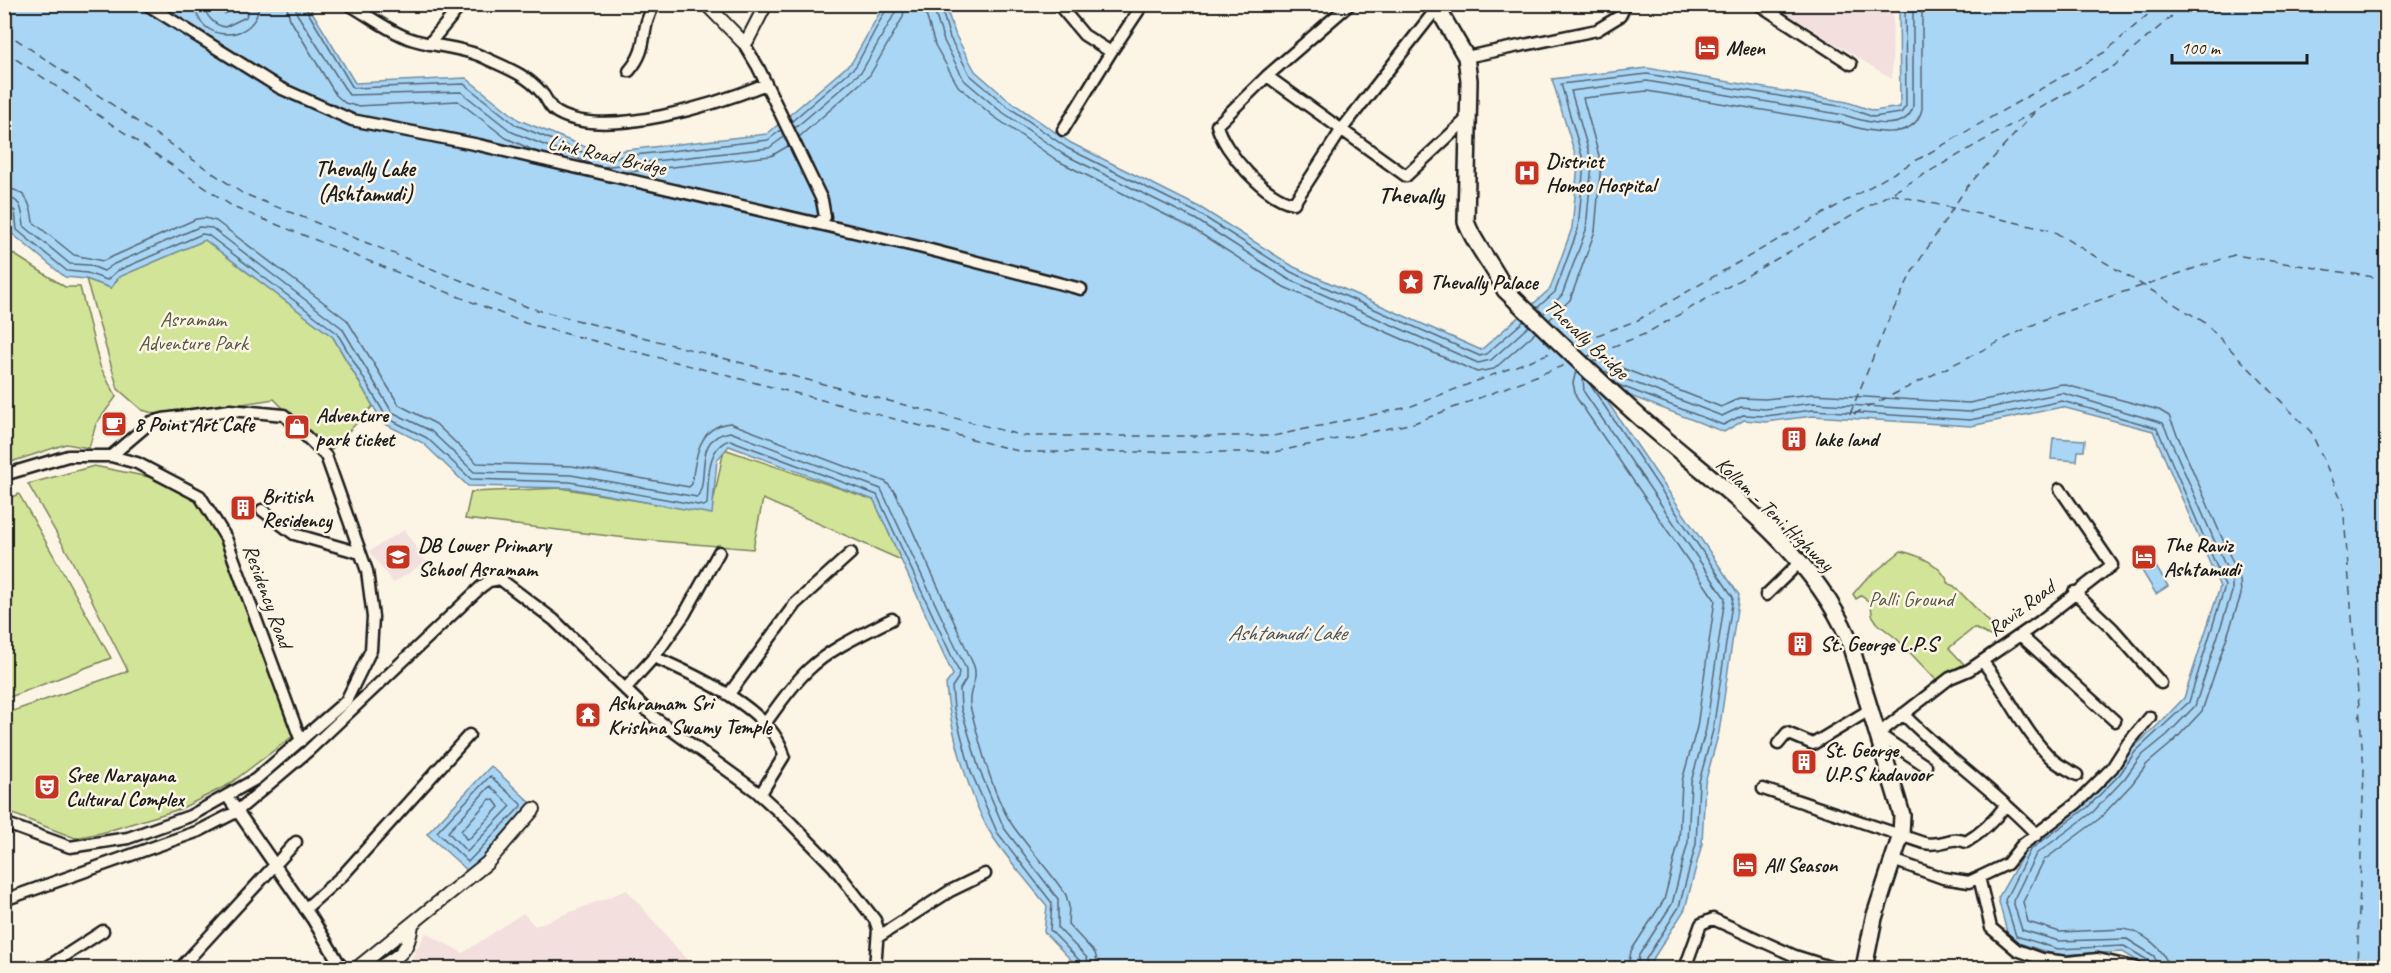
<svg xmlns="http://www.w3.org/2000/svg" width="2391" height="973" font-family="Caveat,sans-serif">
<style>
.built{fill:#f2dfde}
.green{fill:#d2e498;stroke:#77805a;stroke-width:1.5}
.water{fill:#aad6f6;stroke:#718c9f;stroke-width:1.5}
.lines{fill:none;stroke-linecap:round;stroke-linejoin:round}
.shore{stroke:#556673;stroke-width:1.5}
.ferry{stroke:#47545d;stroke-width:1.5;stroke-dasharray:8 6;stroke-linecap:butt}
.minor-casing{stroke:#1c1c1c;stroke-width:15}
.tertiary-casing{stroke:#1c1c1c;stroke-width:16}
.primary-casing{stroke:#1c1c1c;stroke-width:20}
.minor{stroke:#fcf5e5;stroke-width:10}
.tertiary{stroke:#fcf5e5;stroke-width:12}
.primary{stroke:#fcf5e5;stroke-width:15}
.labels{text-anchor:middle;stroke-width:5;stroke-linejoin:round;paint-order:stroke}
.poi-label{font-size:21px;font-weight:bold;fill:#1c1c1c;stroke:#fcf5e5;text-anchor:start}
.street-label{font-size:21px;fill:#1c1c1c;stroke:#fcf5e5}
.park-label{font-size:21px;fill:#535841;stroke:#fcf5e5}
.neighbourhood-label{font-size:22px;font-weight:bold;fill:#1c1c1c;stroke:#fcf5e5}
.water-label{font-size:22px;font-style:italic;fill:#47545d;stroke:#fcf5e5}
.quarter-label{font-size:24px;font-weight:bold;fill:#1c1c1c;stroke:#fcf5e5}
</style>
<rect width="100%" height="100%" fill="#fcf5e5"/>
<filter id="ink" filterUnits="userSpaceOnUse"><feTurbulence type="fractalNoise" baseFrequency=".0167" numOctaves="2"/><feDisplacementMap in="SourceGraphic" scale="12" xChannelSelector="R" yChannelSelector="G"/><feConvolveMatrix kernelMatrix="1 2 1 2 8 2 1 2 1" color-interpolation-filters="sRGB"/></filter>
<g filter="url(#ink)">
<path class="built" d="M1774,5H1893L1892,79Z
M404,530L426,562L393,583L369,551Z
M627,890L694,968H438L412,957L426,933L463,953L523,913L535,926Z"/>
<path class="green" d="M205,240L333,337L373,406L328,453L274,399L164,416L142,410L118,389L86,279L111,288L119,277Z
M4,248L65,287H80L100,366L116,397L96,424L89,448L66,444L5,464Z
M724,449L874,500L901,560L763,499L753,549L635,539L465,519L471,492L561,488L711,513Z
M94,466L149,477L206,504L293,736L228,785L180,809L101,833L75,838L5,811L4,714L128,671L70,557L28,484Z
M19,494L111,658L5,699V500Z
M1901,551C1921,556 1941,564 1949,584L1954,586L1999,632L1992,637L1974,628L1949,648L1964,664L1937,681L1897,639L1878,624L1872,615L1871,603L1861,596L1856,599L1853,594L1864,581Z"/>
<path class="water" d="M216,4L225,14L241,5H308L355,83L466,78L519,120L600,153L767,134L852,62L884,5H945L956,36L975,71L1007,99L1071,143L1201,208L1294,267L1481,350L1550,289L1572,228L1578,164L1552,79L1647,68L1847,102L1874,111L1900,107L1899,5H2386V968H2149L2123,952L2057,955L2009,940L1998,898L2020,860L2024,847L2158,725L2184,698L2220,587L2153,431L2062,407L1971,426L1813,416L1766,422L1744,420L1724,432L1594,382L1739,595L1719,732L1705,783L1702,844L1685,909L1651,962V968H1079L1044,932L1047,906C1029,883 1009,861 993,837C970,802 949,726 946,684L953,675L874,500L729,446L717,460L712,514L569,488L468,486L423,443L383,423L333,337L205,240L119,277L111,288L86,279L65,277L10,232V214L5,208V5Z
M2053,438L2085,440L2084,451H2078L2077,461L2051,459Z
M2150,557L2168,586L2156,594L2138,564Z
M491,766L532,804L469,872L427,834Z"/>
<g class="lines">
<path class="shore" d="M195,4C197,45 258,43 259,4
M204,4C205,16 214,25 225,27L246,17L250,4
M286,4L290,19L336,95L345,103L356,106L458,101L506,138L535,151
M295,4L297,14L349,95L461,92L512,132L591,164
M303,4L353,88L464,84L516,125L599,159L768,140L781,130
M923,4L935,45L958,86L993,116L1058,161L1190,227L1284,287L1477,372L1494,369L1536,332
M932,4L944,41L964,80L998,109L1063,154L1195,219L1288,279L1478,363L1491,360L1529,326
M940,4L950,38L970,75L1003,103L1067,148L1198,213L1291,272L1480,356L1486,354L1524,321
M792,121L856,66L889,4
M795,128L862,71L895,13L896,4
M799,137L870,75L903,17L905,4
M602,167L769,148L784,137
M627,172L771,156L788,146
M4,188C26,189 31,204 33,222L74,255L103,261L196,219L205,218L216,221L347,320L399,405L436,424L477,463L572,466L689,487L692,484C695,459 698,426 730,423L886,482L895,492L974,666C979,683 966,690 971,710C980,744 993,797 1013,826C1030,850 1050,871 1066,895L1069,906L1068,924L1095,953L1099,968
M4,197C23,198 22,213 24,226L70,264L89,265L104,271L114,264L199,227L212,228L342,328L392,412L431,431L474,472L571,475L697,497C711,479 691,438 730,432L881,489L966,669V679L960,689L961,708L979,769L1004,828L1058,899V928L1087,958L1090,968
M4,205L15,211L17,230L67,271L87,273L107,280L117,271L202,234L208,235L337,333L387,418L427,438L471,479L570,482L704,506L707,504C709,483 705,447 730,440L877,495L959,672L958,678L952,687L954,709L971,772L997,832L1052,903L1050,930L1081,962L1082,968
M1537,308L1555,292L1578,229L1584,163L1561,84L1647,74L1845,107L1873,117L1901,113L1906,106L1905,4
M1543,314L1562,295L1586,230L1592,163L1571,91L1647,81L1844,115C1862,121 1907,135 1913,106V4
M1549,320L1570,300L1595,231L1601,163L1583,98L1647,91L1841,123C1865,131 1914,144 1922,109V4
M1592,361H1604L1721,407L1740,398L1765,399L1813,394L1969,403L2062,384L2159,410L2169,416L2240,579L2241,595L2202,711L2173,742L2147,764L2132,784L2099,819L2044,860L2023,902L2028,922L2060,932L2123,929C2141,931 2167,949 2168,968
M1601,370L1722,416L1741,407L1765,409L1813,403L1969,412L2062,393L2163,423L2232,581V592L2195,706L2167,735L2140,757L2125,778L2093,812L2036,854L2013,901L2022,930L2059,941L2127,939L2154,956L2159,968
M1576,371L1573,383L1576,397L1715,600L1697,727L1682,781L1679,841L1664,900L1631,951L1628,968
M1583,378L1584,392L1725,598L1706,729L1691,782L1688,842L1672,904L1639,955L1637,968
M1589,383L1733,597L1713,730L1699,782L1696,844L1679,907L1646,959L1645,968
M1616,384L1723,425L1743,415L1766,416L1813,410L1970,420L2062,401L2157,428L2225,586L2189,702L2135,752L2120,774L2088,807L2030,850L2005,900L2016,936L2058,949L2124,946L2149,961L2151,968
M490,776L522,805L468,862L437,832Z
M490,786L511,806L467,852L448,832Z
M490,799L494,800L499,807L470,838L466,839L461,831Z"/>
<path class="ferry" d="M4,31L242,193L530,308L1024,436H1273L1409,407L1558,350
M4,51L235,208L525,323L1022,452H1274L1414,423L1570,363
M1891,194L2053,231L2204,322L2311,432L2343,503L2364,770L2357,968
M1571,345L1638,320L2105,52L2160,4
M1586,357L1645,334L2114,66L2186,4
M1850,414L1887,323L1912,272L1966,188L2034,113
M1854,414L2049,317L2234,255L2386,279"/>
<g class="minor-casing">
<path id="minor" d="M146,4L280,88L352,120L479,145L923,248L1081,289
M348,4C368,15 387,30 408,38C432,47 460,46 483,57C504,67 526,74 541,92C548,99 548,108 558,113C606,140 717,104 766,84
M1058,4L1084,35L1111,52L1143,4
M1350,4L1267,76L1217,125C1223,151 1267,200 1294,203L1342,129L1437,8
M1758,4L1851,64
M743,42L758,67L822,200L825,217L818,223
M429,44L462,4
M1466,57L1597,30L1620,16L1626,4
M629,71C651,46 638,30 655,4
M1267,76L1406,176L1469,117
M1063,130L1111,52
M4,475L68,456H111L137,463L200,496L226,538L301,741
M262,510L294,534L360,553
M2074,592L2113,629L2161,683
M1766,595L1799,563
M2020,635L2115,721
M654,657C693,674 774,710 784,756L760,795
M1982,661C2008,692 2023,732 2053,760C2060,766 2069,770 2077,775
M625,689L654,657L684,615L719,552
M729,694L795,604L851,553
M1903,714C1945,757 1996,791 2037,835
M764,725C778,706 791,686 808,670C831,648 863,634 892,619
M1778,744L1787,733L1813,744L1871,709
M1926,766L1878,734L1950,678L1969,670L2039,622L2112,565L2060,489
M1763,789L1924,843C1944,847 1950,835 1966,842C1983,832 1994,821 2006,805
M227,796L313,920L342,968
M4,823L70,847L128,838L190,816L256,779L346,701L371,650L373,617L367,571L326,456L284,415L230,410L163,419L151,422L111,456
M1893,860L1943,878L1969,882L2007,864L2022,845L2077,803L2112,768L2128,743L2150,717
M1979,877L1991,928L2017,950L2042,959L2067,962L2098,959L2137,968
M4,900L199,831L236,812L308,751L481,587L489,581L500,579L554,620L655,718L756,791L789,821L833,866L875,920L878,929L875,968
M305,909L343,875L469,735
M878,937L950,891L985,874
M184,964L296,842
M46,968L103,931
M1685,968L1701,924L1713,919L1795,956L1833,968"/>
</g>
<g class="tertiary-casing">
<path id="tertiary" d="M706,4L743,42L747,41L766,4
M357,968L487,863L534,809
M378,968C401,955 408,952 412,925"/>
</g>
<g class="primary-casing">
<path id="primary" d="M1435,4L1466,57L1469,80L1466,222C1476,248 1493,264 1505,290C1551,334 1596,379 1644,421C1717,485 1808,546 1848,637L1902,815L1901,835L1874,918L1864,968"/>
</g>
<use href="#minor" class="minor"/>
<use href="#tertiary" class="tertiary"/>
<use href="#primary" class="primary"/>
</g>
</g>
<defs>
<g id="hotel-square" transform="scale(1.35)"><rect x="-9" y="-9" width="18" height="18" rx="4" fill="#c8321e" stroke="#fcf5e5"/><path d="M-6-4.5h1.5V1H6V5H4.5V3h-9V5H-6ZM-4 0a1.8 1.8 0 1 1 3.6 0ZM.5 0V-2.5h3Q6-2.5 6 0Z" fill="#fff"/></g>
<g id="hospital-square" transform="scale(1.35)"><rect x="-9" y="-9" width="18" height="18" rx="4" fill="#c8321e" stroke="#fcf5e5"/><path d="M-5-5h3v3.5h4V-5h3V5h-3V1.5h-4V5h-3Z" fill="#fff"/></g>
<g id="sight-square" transform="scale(1.35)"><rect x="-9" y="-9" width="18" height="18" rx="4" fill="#c8321e" stroke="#fcf5e5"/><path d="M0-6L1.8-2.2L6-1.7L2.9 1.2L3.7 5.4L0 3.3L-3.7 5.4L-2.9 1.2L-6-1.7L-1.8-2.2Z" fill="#fff"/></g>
<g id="cafe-square" transform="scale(1.35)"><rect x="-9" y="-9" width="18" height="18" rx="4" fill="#c8321e" stroke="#fcf5e5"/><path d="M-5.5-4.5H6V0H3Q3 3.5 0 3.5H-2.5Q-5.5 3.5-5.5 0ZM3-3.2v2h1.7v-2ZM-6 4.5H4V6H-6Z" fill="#fff"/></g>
<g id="shop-square" transform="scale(1.35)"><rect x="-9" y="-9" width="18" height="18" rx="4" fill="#c8321e" stroke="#fcf5e5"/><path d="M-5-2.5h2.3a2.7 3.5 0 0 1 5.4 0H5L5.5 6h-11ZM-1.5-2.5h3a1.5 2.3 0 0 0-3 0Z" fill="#fff"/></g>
<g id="building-square" transform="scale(1.35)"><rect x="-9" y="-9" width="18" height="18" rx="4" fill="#c8321e" stroke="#fcf5e5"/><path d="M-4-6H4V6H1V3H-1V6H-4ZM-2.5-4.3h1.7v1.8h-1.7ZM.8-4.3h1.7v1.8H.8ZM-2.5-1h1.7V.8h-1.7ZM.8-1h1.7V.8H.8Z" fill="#fff"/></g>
<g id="school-square" transform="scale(1.35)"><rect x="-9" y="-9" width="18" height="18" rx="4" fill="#c8321e" stroke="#fcf5e5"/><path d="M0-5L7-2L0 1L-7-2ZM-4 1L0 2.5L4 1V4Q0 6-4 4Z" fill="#fff"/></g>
<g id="temple-square" transform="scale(1.35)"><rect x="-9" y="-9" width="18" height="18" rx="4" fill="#c8321e" stroke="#fcf5e5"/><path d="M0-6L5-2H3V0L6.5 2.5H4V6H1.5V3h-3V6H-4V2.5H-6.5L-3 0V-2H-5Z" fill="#fff"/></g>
<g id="theatre-square" transform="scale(1.35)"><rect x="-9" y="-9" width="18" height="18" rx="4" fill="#c8321e" stroke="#fcf5e5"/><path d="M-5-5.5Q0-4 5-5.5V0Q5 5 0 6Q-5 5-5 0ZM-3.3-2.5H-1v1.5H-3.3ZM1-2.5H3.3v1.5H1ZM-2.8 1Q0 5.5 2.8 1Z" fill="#fff"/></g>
</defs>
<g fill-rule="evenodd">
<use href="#hotel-square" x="1707" y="48"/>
<use href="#hospital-square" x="1527" y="173"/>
<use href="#sight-square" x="1411" y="282"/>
<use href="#cafe-square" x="114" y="424"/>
<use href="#shop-square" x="297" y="427"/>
<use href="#building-square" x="1794" y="439"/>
<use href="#building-square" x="243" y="508"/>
<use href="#school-square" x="398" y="557"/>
<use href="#hotel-square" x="2144" y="557"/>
<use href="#building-square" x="1800" y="644"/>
<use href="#temple-square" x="588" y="715"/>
<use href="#building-square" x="1804" y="762"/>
<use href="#theatre-square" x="47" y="787"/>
<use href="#hotel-square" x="1745" y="865"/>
</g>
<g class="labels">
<g class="poi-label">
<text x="1726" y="55">Meen</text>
<text x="1546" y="168">District<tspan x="1546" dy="24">Homeo Hospital</tspan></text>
<text x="1430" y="289">Thevally Palace</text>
<text x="316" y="422">Adventure<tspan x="316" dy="24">park ticket</tspan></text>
<text x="134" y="431">8 Point Art Cafe</text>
<text x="1814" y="446">lake land</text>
<text x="262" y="503">British<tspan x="262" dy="24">Residency</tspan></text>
<text x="418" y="552">DB Lower Primary<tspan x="418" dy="24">School Asramam</tspan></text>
<text x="2164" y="552">The Raviz<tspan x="2164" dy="24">Ashtamudi</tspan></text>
<text x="1820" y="651">St. George L.P.S</text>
<text x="608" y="710">Ashramam Sri<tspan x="608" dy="24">Krishna Swamy Temple</tspan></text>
<text x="1824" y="757">St. George<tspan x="1824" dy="24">U.P.S kadavoor</tspan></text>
<text x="66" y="782">Sree Narayana<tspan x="66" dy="24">Cultural Complex</tspan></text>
<text x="1764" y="872">All Season</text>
</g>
<g class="street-label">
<text transform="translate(607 155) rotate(13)" y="7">Link Road Bridge</text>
<text transform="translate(1587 339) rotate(43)" y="7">Thevally Bridge</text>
<text transform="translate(1775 514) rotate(44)" y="7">Kollam - Teni Highway</text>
<text transform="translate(268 596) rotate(70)" y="7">Residency Road</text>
<text transform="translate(2021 608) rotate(-37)" y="7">Raviz Road</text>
</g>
<g class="park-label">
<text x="193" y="326">Asramam<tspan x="193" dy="24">Adventure Park</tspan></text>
<text x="1911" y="606">Palli Ground</text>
</g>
<g class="neighbourhood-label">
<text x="365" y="176">Thevally Lake<tspan x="365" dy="25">(Ashtamudi)</tspan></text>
</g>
<g class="water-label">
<text x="1287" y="640">Ashtamudi Lake</text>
</g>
<g class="quarter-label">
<text x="1411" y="203">Thevally</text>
</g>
</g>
<rect width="2391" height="973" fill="none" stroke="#fcf5e5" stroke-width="24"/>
<rect x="12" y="12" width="2367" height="949" fill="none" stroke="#1c1c1c" stroke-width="2" filter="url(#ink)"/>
<path d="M2172 54v9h135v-9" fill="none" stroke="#1c1c1c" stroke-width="3"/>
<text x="2181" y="54" font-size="18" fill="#1c1c1c" stroke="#fcf5e5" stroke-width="4.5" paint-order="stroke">100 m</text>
</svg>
